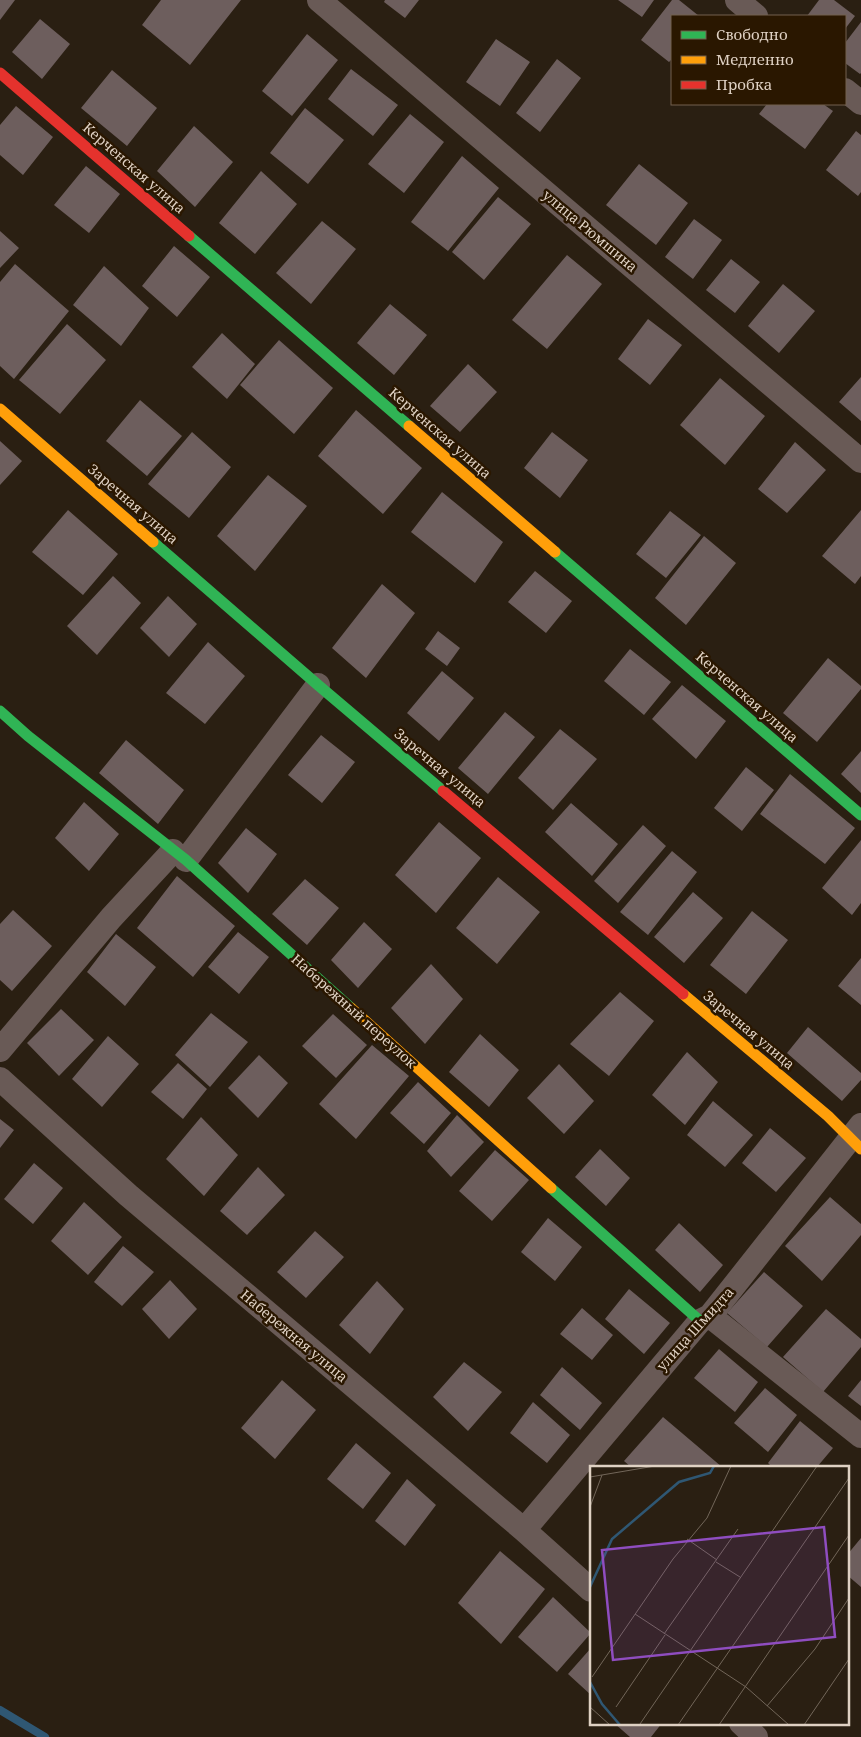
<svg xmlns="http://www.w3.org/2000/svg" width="861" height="1737" font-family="'Noto Serif',serif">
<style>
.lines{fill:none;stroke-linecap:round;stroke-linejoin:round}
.stream{stroke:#2f5773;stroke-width:8}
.building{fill:#6d5e5d}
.street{stroke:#695a56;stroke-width:24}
.fast{stroke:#30b455;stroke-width:11}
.slow{stroke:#ff9f0a;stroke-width:11}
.jam{stroke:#e5322d;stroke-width:11}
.labels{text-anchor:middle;stroke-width:5;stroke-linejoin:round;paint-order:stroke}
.street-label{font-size:14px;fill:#dfd1c3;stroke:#2a1700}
.inset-river{fill:none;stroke:#2f5773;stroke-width:2.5}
.inset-road{fill:none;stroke:#726659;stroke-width:1}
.view{fill:#8f4dc0;fill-opacity:0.15;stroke:#8f4dc0;stroke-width:2.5}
.inset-edge{fill:none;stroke:#dfd1c3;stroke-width:2.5}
</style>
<rect width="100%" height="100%" fill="#2a1f12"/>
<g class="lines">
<path class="stream" d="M0,1710L45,1737"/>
</g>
<path class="building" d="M0,0H15L0,20Z
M161,0H241L190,65L142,25Z
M385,0H419L405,18L384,2Z
M618,0H654L642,17Z
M672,0H679L699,16H672V59L669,62L641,40Z
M819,0H834L855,16L845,29V16H807Z
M40,19L70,44L42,79L12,52Z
M861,22V73L860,74L845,63V43Z
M307,34L338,60L292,116L262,91Z
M496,39L530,62L500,106L466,82Z
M557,59L581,78L540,132L516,113Z
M351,69L398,105L373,136L328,99Z
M112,70L157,108L127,146L81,108Z
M767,104H823L833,111L805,149L759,114Z
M16,106L53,137L23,175L0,155V125Z
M305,108L344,140L308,184L270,153Z
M410,114L444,142L404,193L368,164Z
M194,126L233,162L195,207L157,171Z
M856,131L861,135V192L858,196L826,170Z
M462,156L499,188L448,251L411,222Z
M639,164L688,203L656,245L606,205Z
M86,166L120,194L89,233L54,205Z
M261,171L297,204L255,254L219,223Z
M498,197L531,224L484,280L452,252Z
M694,219L722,240L693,279L665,257Z
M322,221L356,249L311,304L276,273Z
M0,231L19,248L0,268Z
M174,246L210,277L177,317L142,286Z
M567,255L602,284L547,349L512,320Z
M731,259L760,282L735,313L706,290Z
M15,264L69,311L14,379L0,366V282Z
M104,266L149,308L121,346L73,305Z
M783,284L815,311L779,353L748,326Z
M390,304L427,335L394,375L357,343Z
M648,319L682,345L650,385L618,359Z
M67,324L106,360L60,414L19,380Z
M222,333L255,364L227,399L192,367Z
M279,340L333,388L294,434L240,385Z
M468,364L497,392L460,432L430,406Z
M861,377V421L839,402Z
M720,378L765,416L725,465L680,425Z
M140,400L182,436L147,476L106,441Z
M356,410L422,468L383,514L318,456Z
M192,432L231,467L189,518L148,484Z
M552,432L588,460L560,498L524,468Z
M0,441L22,461L0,485Z
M795,442L826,470L787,513L758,489Z
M268,475L307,506L255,571L217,536Z
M442,492L503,542L475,583L411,532Z
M68,510L118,554L83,595L32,552Z
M861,510V576L855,584L822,556Z
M670,511L701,535L666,578L636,554Z
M704,536L736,563L686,625L655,598Z
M535,571L572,601L546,633L508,602Z
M113,576L141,603L97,655L67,626Z
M382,584L415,613L366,678L332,648Z
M168,596L197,624L169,657L140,628Z
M438,631L460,648L447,666L425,649Z
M208,642L245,676L205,724L166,693Z
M630,649L671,682L644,715L604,681Z
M828,658L861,686V689L817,742L783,713Z
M442,671L474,698L439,741L407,713Z
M682,685L726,721L696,759L652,719Z
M505,712L535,737L488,794L458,768Z
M560,729L597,759L553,810L518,778Z
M321,735L355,762L322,803L288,775Z
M126,740L184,790L158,824L99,773Z
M861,751V793L841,774Z
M746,767L774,790L742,831L714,808Z
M790,774L855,828L825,864L760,814Z
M84,802L119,834L89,871L55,838Z
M571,803L618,844L592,876L545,832Z
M439,822L481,858L436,913L395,875Z
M643,825L666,846L618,903L594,881Z
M246,828L277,854L248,893L218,863Z
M861,840V903L852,915L822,888Z
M672,851L697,872L648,935L620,912Z
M177,876L235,926L193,977L137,928Z
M498,877L540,912L497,964L456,928Z
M305,879L339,908L307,945L272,914Z
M693,892L723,918L684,963L654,937Z
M13,910L52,946L12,991L0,980V924Z
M752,911L788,940L746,994L710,965Z
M364,922L392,949L358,988L331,960Z
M238,932L269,957L239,994L208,967Z
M116,934L156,967L125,1006L87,972Z
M861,958V1005L838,986Z
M431,964L463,999L425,1044L391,1008Z
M620,992L654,1021L609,1076L570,1044Z
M61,1009L94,1040L59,1076L27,1043Z
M211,1013L248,1042L210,1087L175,1055Z
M333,1014L367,1045L336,1078L302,1046Z
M808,1027L861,1073V1080L842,1101L787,1053Z
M480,1034L519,1070L489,1107L449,1072Z
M108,1036L139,1064L102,1107L72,1079Z
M372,1045L409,1076L356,1139L319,1104Z
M687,1052L718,1082L685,1125L652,1095Z
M259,1055L288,1083L258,1118L228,1088Z
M178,1063L207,1089L183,1119L151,1092Z
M559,1064L594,1101L564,1134L527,1098Z
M418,1082L451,1113L424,1144L390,1113Z
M713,1101L753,1135L725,1167L687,1135Z
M457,1115L484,1142L451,1177L427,1151Z
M201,1117L238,1155L204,1196L166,1159Z
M0,1119L14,1130L0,1148Z
M770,1128L806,1158L776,1192L742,1163Z
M600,1149L630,1178L606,1206L575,1177Z
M495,1150L529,1180L492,1221L459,1191Z
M34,1163L63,1188L33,1224L4,1199Z
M258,1167L285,1195L247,1235L220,1211Z
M830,1197L861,1224V1235L822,1281L785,1246Z
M84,1202L122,1237L88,1275L51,1241Z
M548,1218L582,1247L555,1281L521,1252Z
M679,1223L723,1265L700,1292L655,1250Z
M315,1231L344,1257L306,1298L277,1272Z
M123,1246L154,1272L122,1306L94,1282Z
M764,1272L803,1306L767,1347L727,1313Z
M170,1280L197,1309L169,1339L142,1309Z
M377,1281L404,1309L370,1354L339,1325Z
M629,1289L670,1323L644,1354L605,1319Z
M582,1308L613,1335L592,1360L560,1334Z
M826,1309L861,1339V1347L823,1392L783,1357Z
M719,1349L758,1382L735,1412L694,1378Z
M464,1362L502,1392L468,1431L433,1397Z
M562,1367L602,1403L580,1430L540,1395Z
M282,1380L316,1410L275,1459L241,1428Z
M861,1380V1406L848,1396Z
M765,1388L797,1415L768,1452L734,1423Z
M533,1402L570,1435L547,1463L510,1433Z
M663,1417L722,1467H631L624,1461Z
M800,1421L833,1448L817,1467H772L768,1463Z
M356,1443L391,1473L363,1509L327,1479Z
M407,1479L436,1505L405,1546L375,1521Z
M861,1538V1587L847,1575V1555Z
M500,1551L545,1589L501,1644L458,1603Z
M553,1597L591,1633L557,1672L518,1637Z
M591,1648V1695L568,1674Z
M614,1723H662L651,1737H630Z"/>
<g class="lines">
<path class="street" d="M319,0L861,461
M737,0L756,16
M845,90L861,103
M186,860L318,685
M0,1050L111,918L173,851
M0,1079L128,1195L524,1530L591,1590
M710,1316L861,1436
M524,1530L700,1321L710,1316L861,1125
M741,1723L756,1737"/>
<path class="fast" d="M189,236L409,426
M153,542L318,685L443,791
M555,552L861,815
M0,711L28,736L186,860L351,1008
M551,1188L700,1321"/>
<path class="slow" d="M0,409L153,542
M409,426L555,552
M683,994L828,1116L861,1149
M351,1008L551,1188"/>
<path class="jam" d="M0,73L189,236
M443,791L683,994"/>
</g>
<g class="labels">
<g class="street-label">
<text transform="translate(134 168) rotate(41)" y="5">Керченская улица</text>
<text transform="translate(590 231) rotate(40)" y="5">улица Рюмшина</text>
<text transform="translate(440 433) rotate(41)" y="5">Керченская улица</text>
<text transform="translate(133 504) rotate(41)" y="5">Заречная улица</text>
<text transform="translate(747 697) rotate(41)" y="5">Керченская улица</text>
<text transform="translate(440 768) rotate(40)" y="5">Заречная улица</text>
<text transform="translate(354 1011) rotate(42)" y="5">Набережный переулок</text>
<text transform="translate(749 1030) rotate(40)" y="5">Заречная улица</text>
<text transform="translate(695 1329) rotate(-48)" y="5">улица Шмидта</text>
<text transform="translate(294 1336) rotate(40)" y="5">Набережная улица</text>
</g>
</g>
<g transform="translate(590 1466)">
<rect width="259" height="259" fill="#2a1f12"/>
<path class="inset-river" d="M0,121L22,73L89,16L120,7L124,0M0,216L12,238L30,259"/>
<path class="inset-road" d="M0,11L65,0M0,41L12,9M97,73L127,94M126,96L150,111M45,148L156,221L199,259M74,168L148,63M2,211L83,93L117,52L141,0M177,240L225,183L259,132M0,241L20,259M26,241L75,169M50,258L227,0M88,259L259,12M129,259L259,69M214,259L259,193"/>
<path class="view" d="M234,61L245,171L23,194L12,84Z"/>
<rect width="259" height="259" class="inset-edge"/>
</g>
<rect x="671" y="15" width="175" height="90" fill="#2a1700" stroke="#72614e"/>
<rect x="681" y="31" width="25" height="8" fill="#30b455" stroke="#72614e"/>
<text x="716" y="40" font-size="15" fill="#dfd1c3">Свободно</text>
<rect x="681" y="56" width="25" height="8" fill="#ff9f0a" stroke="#72614e"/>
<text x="716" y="65" font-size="15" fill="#dfd1c3">Медленно</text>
<rect x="681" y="81" width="25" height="8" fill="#e5322d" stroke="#72614e"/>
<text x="716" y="90" font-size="15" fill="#dfd1c3">Пробка</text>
</svg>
